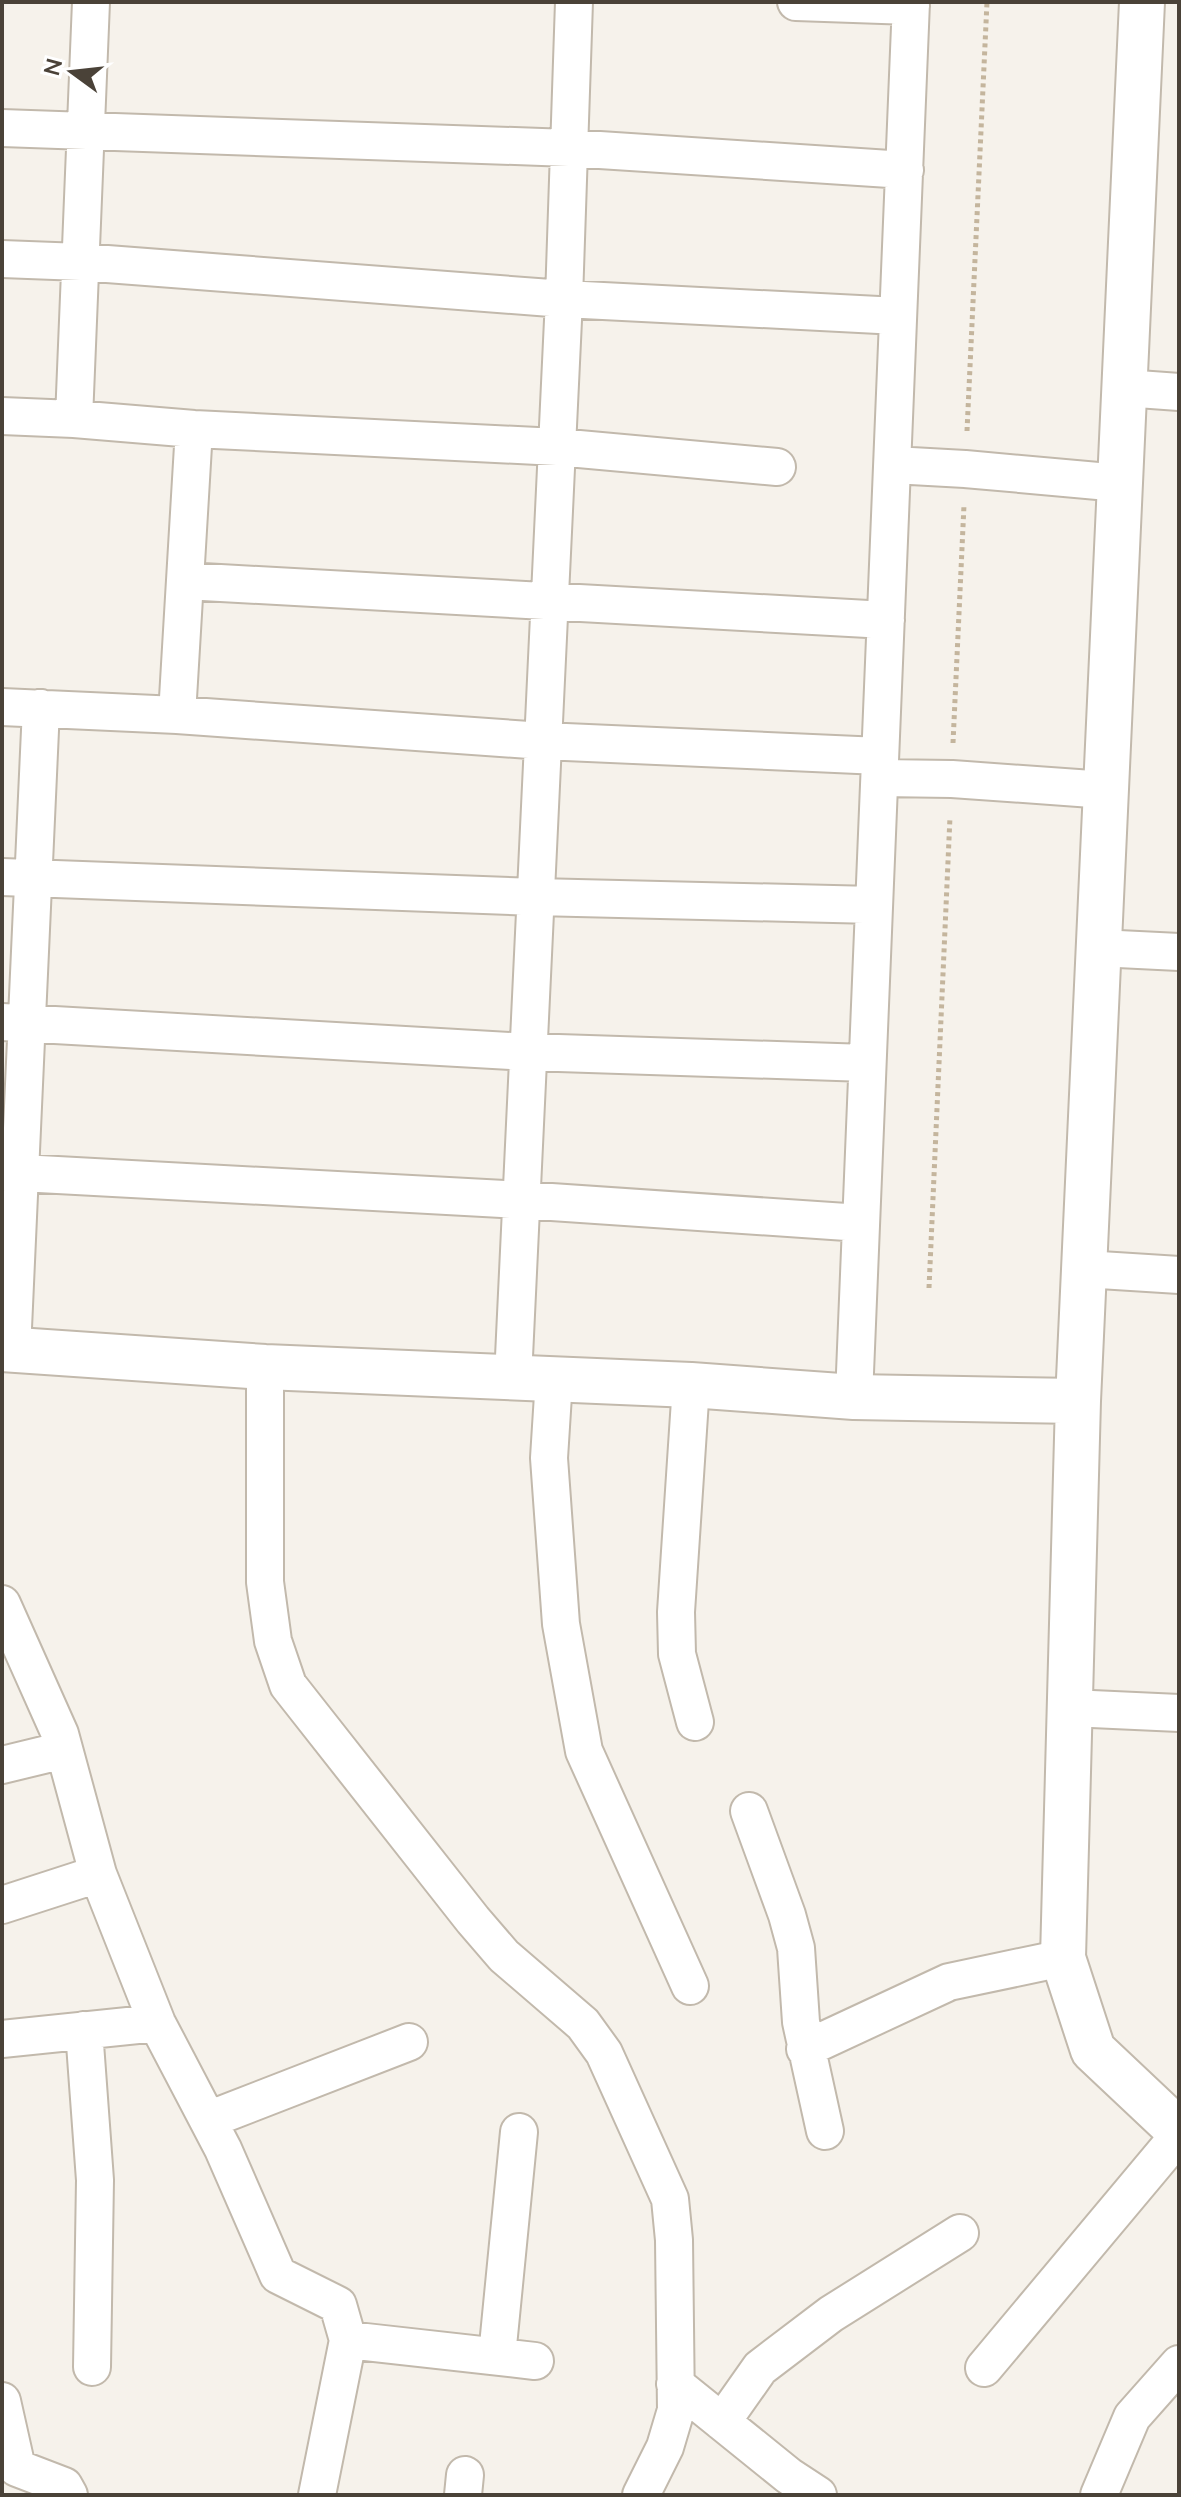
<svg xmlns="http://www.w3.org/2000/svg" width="1181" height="2497" font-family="Mulish,sans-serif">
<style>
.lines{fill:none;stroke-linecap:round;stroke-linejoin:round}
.minor-casing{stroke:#c2b9ac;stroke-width:40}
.tertiary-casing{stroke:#c2b9ac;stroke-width:48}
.path{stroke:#c4b59d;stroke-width:5;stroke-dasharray:4 4;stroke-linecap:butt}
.minor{stroke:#fff;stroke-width:36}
.tertiary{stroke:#fff;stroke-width:44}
</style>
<rect width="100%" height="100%" fill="#f6f2eb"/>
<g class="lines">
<g class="minor-casing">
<path id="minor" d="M796,2L911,6
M2,128L569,148L905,170
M2,259L81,262L564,299L898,316
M1124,388L1179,392
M2,416L74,419L194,429L557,447L777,467
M74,419L91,2
M893,465L965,469L1120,483
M185,581L886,620
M2,707L177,715L543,741L880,756
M177,715L194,429
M880,778L952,779L1106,790
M2,877L536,897L874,905
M1098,948L1179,952
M2,1022L528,1052L867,1063
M2,1172L522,1200L861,1223
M1084,1269L1179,1275
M12,1350L41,708
M265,1367V1582L273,1641L288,1685L473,1920L504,1956L583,2024L604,2053L670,2199L674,2240L676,2410L665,2447L641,2495
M513,1378L564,299L574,2
M554,1379L549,1458L561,1624L584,1751L690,1986
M691,1385L676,1612L677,1654L695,1722
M854,1397L911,2
M2,1604L60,1734L98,1874L157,2023L223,2149L278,2275L338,2305L348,2340L317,2495
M1070,1708L1179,1713
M2,1765L64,1750
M749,1811L787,1915L796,1948L801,2022L825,2131
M2,1905L98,1874
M84,2030L95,2180L92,2367
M2,2039L157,2023
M805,2049L949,1982L1063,1958
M208,2120L409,2042
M348,2340L535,2361
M497,2356L519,2132
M984,2368L1179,2135
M675,2384L789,2476L818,2495
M2,2401L17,2468L64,2486L69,2495
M722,2422L760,2368L831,2314L960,2233
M463,2495L465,2475
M1099,2495L1132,2417L1179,2364"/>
</g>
<g class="tertiary-casing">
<path id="tertiary" d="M1142,2L1078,1401L1063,1958L1093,2050L1179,2131
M2,1349L265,1367L691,1385L854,1397L1078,1401"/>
</g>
<path class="path" d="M967,431L987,2
M953,743L964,505
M929,1288L950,817"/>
<use href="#minor" class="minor"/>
<use href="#tertiary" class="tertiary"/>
</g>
<rect width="1181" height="2497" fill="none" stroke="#4a4238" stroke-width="8"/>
<g transform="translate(72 72) rotate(285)" stroke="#ffffff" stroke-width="6" paint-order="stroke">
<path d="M0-6L14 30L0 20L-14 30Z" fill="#4a4238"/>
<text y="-12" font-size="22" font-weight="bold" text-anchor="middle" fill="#4a4238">N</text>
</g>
</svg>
